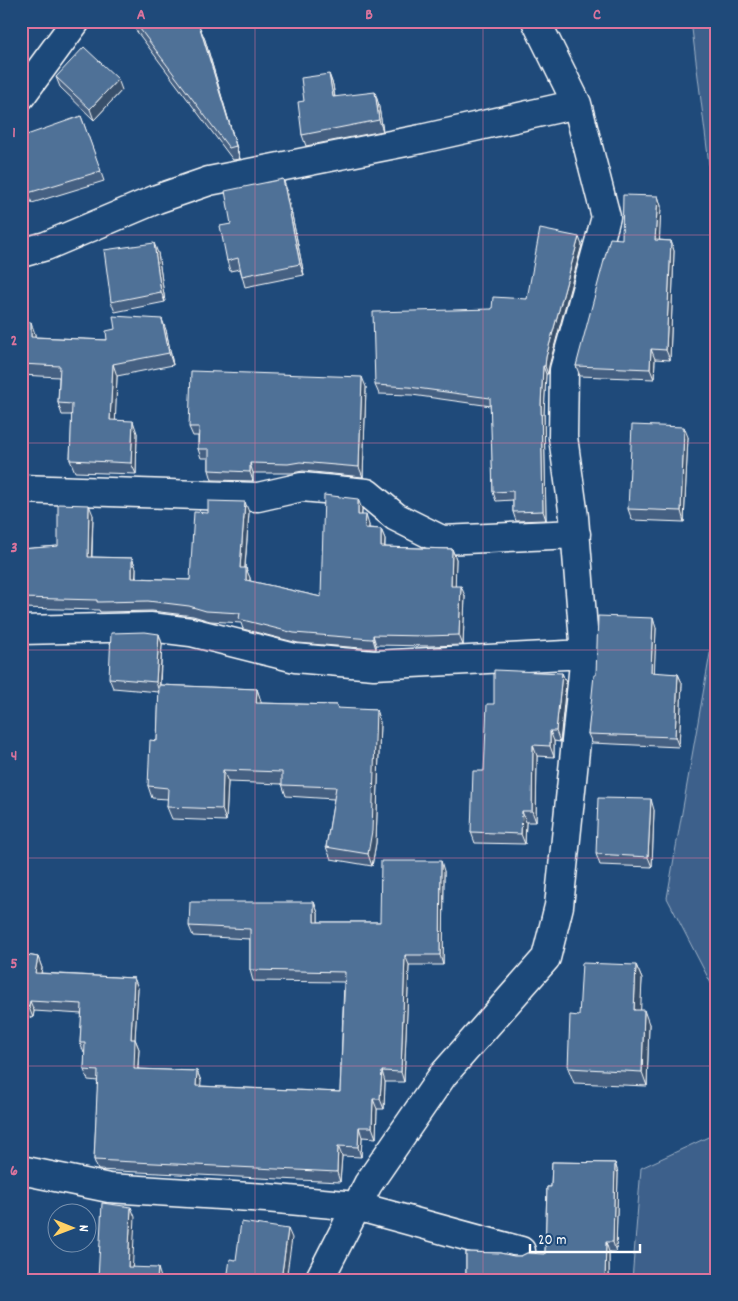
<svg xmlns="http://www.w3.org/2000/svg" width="738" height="1301" font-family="Dekko,sans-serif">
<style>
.green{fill:#3c618b;stroke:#9eb0c5}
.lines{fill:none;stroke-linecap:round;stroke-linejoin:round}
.minor-casing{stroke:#fff;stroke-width:31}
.minor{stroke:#1f4a7a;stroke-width:28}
.wall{fill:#456182;stroke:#fff}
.shaded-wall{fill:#384f6a;stroke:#fff}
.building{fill:#507197;stroke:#fff}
.grid{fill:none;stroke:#da749d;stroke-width:1;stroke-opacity:0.55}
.neatline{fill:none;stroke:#da749d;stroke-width:2}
.grid-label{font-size:16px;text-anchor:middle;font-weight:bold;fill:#da749d}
</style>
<rect width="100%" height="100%" fill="#1f4a7a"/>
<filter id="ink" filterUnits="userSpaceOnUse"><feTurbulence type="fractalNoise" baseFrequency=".02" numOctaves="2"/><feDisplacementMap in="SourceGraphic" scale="10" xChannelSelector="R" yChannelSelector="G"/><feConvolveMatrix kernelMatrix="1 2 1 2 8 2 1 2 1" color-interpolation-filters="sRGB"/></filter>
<g filter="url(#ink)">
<path class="green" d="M691,21H717V263L711,180Z
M717,614V995L667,898Z
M717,1133V1280H632L641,1168Z"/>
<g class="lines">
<g class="minor-casing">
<path id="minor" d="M21,96L76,21
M21,253L46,246L157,199L209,181L421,139L577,104
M21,489L258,497L302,487L367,493L396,517L442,540L576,534
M21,630L150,627L191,632L295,658L374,665L585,654
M21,1170L109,1188L266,1198L356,1206L521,1251
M319,1280L368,1184L443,1075L546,958L559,906L585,654L574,517L563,437L564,370L606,217L577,104L536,21"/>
</g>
<use href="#minor" class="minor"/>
</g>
<path class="wall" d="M129,21H199L197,23L200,28L205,40L240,159L233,160Z
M329,74L333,85L335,97L378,102L383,131L306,146L302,135L304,101Z
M56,77L122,90L94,120L60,87Z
M81,116L104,181L32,203L28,193Z
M287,190L304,275L245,287L242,276L240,269L230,271L227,261L231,224Z
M658,196L661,206L659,240L671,241L674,251L670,360L655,359L654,379L580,376L576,366L622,239Z
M582,245L549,366L548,374H546L544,413L546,520L516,521L513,512V500L496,501L493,492L491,406L412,395L379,394L375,385L492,309L527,299Z
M158,253L165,302L115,312L111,302Z
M21,322L35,334V337L107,340L166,330L173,365L117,376L115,420L137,433L136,474L75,472L70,460L72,415H62L58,403L59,377L21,375Z
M366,387L363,477L303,471L292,473H253V481L212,480L209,470V458H201L198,449V436H193L189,427Z
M688,437L684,522L632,520L628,509Z
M362,509V515L369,525V528L381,529L385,539V547L452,549L456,559L455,586L465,596L463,645L429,646L376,645V649H374L298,643L243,629L241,623L210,621L193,616L152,611L104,612H100L99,610L21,608V549L58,546L93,515L92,557L132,558L136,568V578L190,580L208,513L249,512L245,568L250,578V581L321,597Z
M656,628L654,673L678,674L682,683L679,747L592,743L588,734L596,675Z
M159,634L162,644L160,685L257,689L261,703L337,705L338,709L376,710L380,722L376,843L372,866L331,859L326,847L334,799L286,796L282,784L228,782L226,821L172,819L167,807L168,799L152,798L148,786L157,741L159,692L113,688L109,678Z
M562,673L566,683L560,742L554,741V757L537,756L536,822H526L525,844L475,843L471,832L484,771L494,704Z
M654,810L652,867L600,865L596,854Z
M444,871L443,965H409L404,1082H385L384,1109H377L376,1138L362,1137L361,1157L342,1156L340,1182L98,1170L94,1160L98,1081L88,1080L84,1070L85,1053H84L80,1043L82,1014L34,1011L33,1018L21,1016V954L38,957L42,968L41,973L134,978L138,988L135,1039L139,1049L138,1069L197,1071L201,1081L200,1086L340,1092L344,982L253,981L250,970V939L193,936L189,926L314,902L318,913V922H380Z
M636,965L642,979L640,1010L649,1024L647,1086L574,1083L568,1068L579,1016Z
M552,1162L615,1163L618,1173L616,1252H609V1280H466V1252L500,1253L514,1256H521L527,1253L545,1254L547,1187H551Z"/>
<path class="shaded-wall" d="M200,28L205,40L240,159L236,146Z
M329,74L333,85L336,108L333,97Z
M118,79L122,90L94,120L90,109Z
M375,92L378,102L383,131L379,120Z
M283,179L287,190L304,275L300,264Z
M658,196L661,206L659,250L655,240Z
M579,237L582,245L549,366L548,374L545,366L546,357Z
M671,241L674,251L670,360L666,350Z
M154,243L158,253L165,302L161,292Z
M162,319L166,330L173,365L169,353Z
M31,322L35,334V348L31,337Z
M651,349L655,359L654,379L650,369Z
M113,364L117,376L115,431L110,420Z
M543,366L546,374L544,413L546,520L543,511L541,404Z
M362,377L366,387L363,477L359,467Z
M133,421L137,433L136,474L131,463Z
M684,427L688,437L684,522L681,511Z
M250,463L253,473V481L250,472Z
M358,499L362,509L361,525L358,515Z
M245,502L249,512L244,578L240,568Z
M89,505L93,515L91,567L88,557Z
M366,515L369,525L368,538L365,528Z
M381,529L385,539L384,557L381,547Z
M452,549L456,559L455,596L451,586Z
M132,558L136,568L135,588L132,578Z
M246,568L250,578L249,590L246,580Z
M461,586L465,596L463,645L459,635Z
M653,618L656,628L654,682L651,672Z
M159,634L162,644L159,692L156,682Z
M373,635L376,645V649L373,639Z
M562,673L566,683L560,742L556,731Z
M678,674L682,683L679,747L675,737Z
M257,689L261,701V715L256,703Z
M376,710L380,722L376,843L372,866L368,854Z
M550,731L554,741V757L550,746Z
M533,745L537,756L536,822L532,811Z
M223,770L228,782L226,821L222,809Z
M651,799L654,810L652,867L648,857Z
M522,811L526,822L525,844L521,834Z
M441,861L444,871L443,965L440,955Z
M314,902L318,913V932L314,922Z
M405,955L409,965L404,1082L401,1072Z
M38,957L42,968L39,983L35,973Z
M636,965L642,979L640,1024L634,1010Z
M134,978L138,988L135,1039L139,1049L137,1079L134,1069L131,1039Z
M30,1001L34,1011L33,1018L29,1007Z
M644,1010L649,1024L647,1086L642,1072Z
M197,1071L201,1081L200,1096L196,1086Z
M382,1071L385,1082L384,1109L380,1099Z
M373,1099L377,1109L376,1138L372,1127Z
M359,1127L362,1137L361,1157L358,1147Z
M338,1146L342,1156L340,1182L337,1172Z
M615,1163L618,1173L616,1252L613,1242Z
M21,1196L24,1204L21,1251Z
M131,1207L135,1217L132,1276L128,1267Z
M288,1229L292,1238L286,1280H281Z
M606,1242L609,1252V1280H605Z
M158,1268L161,1278V1280H157Z"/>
<path class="building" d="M134,21H196L200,28L236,146L229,148Z
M84,47L118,79L90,109L56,77Z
M329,74L333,97L375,92L379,120L302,135L298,102L304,101L301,78Z
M81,116L101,171L28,193L21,173V137Z
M283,179L300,264L242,276L238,258L227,261L220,226L231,224L225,191Z
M623,195L658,196L655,240L671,241L666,350L651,349L650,369L576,366L610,238L622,239Z
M540,229L579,237L546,357L545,366H543L541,404L543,511L513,512V491L493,492L490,398L409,387L375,385L373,312L492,309L493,297L527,299Z
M154,243L161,292L111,302L104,250Z
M113,316L162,319L169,353L113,364L110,420L133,421L131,463L70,460L72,404L58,403L60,366L21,364V322H31V337L107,340L106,331L115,329Z
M191,371L362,377L359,467L300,462L288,464L250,463V472L209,470V449H198L199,427H189Z
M632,425L684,427L681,511L628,509Z
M324,495L358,499V515H366L365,528L381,529V547L452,549L451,586H461L459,635L426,636L373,635V639H371L294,633L239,619L240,613L206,611L189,606L148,601L100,602H97V600L21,598V549L58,546V504L89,505L88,557L132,558V578L190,580L194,512L208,513V501L245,502L240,568H246V580L321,597Z
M598,616L653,618L651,672L678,674L675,737L588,734L594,675H596Z
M145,632L159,634L156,682L109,678L111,633Z
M494,670L562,673L556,731H550V746L533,745L532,811H522L521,834L471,832L473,771H484L487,704H494Z
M159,685L257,689L256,703L337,705V708L376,710L372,831L368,854L326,847L336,787L282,785V772L223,770L222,809L167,807L168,788L148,786L150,740L157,741Z
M598,798L651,799L648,857L596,854Z
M381,861H441L440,955H405L401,1072L382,1071L380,1099H373L372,1127H359L358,1147L338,1146L337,1172L94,1160L98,1071L84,1070L85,1043H80L82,1004L30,1001L29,1007L21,1006V954L38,957L35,973L134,978L131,1039H135L134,1069L197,1071L196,1086L340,1092L345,972L250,970V929L189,926L190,902H314V922H380Z
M582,963L636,965L634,1010H644L642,1072L568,1068L570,1015L579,1016Z
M552,1162L615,1163L613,1242H606L605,1280H466V1252L500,1253L514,1256H521L527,1253L545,1254L547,1187H551Z
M102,1203L131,1207L128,1267L158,1268L157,1280H98Z
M241,1222L288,1229L281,1280H227L230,1259L236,1260Z"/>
</g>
<path class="grid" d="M255,21V1280M483,21V1280M21,235H717M21,443H717M21,650H717M21,858H717M21,1066H717"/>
<rect width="738" height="1301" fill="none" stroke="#1f4a7a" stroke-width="55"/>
<g transform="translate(72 1228) rotate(91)"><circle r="24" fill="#1f4a7a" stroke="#7992af"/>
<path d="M0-4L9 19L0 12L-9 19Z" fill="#ffd166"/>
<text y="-8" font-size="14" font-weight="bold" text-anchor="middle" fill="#ffffff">N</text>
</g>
<path d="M530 1244v8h110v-8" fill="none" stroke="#ffffff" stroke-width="2.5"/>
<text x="538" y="1244" font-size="15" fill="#ffffff" stroke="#1f4a7a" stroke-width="4" paint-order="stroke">20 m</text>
<rect x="28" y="28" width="682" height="1246" class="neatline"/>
<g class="grid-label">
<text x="141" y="19">A</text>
<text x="369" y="19">B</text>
<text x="597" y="19">C</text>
<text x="14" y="137">1</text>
<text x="14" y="345">2</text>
<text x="14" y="552">3</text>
<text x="14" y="760">4</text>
<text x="14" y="968">5</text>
<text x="14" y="1175">6</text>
</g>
</svg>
